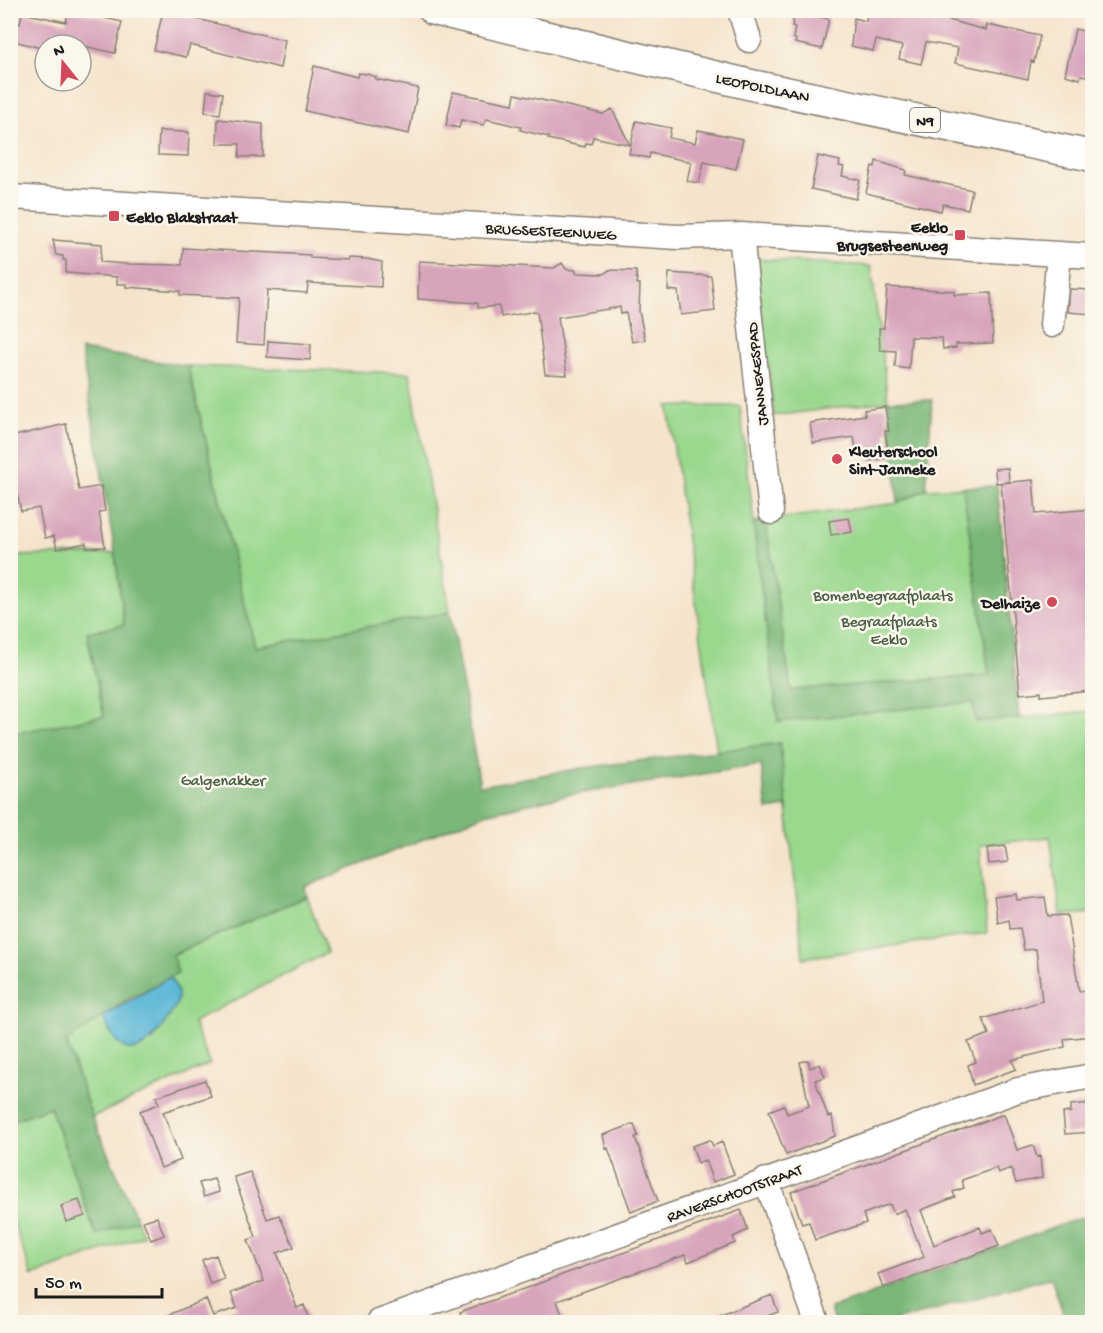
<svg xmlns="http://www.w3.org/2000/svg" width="1103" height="1333" font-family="'Gochi Hand',sans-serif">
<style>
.green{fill:#99d88d;stroke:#5a7a54;stroke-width:1.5}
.forest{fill:#7ab878;stroke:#4b6a4a;stroke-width:1.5}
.water{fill:#56b5d5;stroke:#396878;stroke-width:1.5}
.building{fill:#d8a4bc}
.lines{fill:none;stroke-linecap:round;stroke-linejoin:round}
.minor-casing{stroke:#888074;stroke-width:27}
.major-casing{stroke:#888074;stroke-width:33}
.minor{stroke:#fff;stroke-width:24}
.major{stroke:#fff;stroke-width:30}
.poi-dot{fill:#d1495b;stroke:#fbf7ec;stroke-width:2}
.labels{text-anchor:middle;stroke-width:5;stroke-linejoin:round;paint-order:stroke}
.shield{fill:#fbf7ec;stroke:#5f5e5a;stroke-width:1.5}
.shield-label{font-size:15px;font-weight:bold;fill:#1c1c1c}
.street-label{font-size:16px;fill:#1c1c1c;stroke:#fbf7ec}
.poi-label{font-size:16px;font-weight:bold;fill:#1c1c1c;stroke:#fbf7ec;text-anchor:start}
.park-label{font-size:16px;fill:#485e44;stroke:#fbf7ec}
</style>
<rect width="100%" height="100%" fill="#fbf7ec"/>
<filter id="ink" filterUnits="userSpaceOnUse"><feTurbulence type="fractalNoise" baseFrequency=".0167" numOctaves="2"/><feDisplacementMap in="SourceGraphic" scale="12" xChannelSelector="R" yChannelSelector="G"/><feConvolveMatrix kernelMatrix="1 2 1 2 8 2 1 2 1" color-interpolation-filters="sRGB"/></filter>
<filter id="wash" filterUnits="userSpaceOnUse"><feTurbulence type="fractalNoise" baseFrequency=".008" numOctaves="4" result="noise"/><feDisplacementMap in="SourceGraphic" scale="24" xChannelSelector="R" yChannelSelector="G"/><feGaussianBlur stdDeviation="1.35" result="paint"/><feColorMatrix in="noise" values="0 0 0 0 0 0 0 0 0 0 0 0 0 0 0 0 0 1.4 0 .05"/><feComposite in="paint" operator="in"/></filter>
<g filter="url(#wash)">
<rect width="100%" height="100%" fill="#f5e4cc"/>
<path class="green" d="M755,259L871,266L888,401L774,416Z
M188,366L410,373L450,612L255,647Z
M668,406H740L754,522L898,503L926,489L997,486L1019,718L1092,711V913L1061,915L1050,837L980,845L987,933L803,958L780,743L717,751Z
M115,553L124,625L87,632L104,716L11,734L10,556Z
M307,896L327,953L193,1022L210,1064L92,1117L66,1042L103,1017L109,1031L153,1041L178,992L170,977L177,973L172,955Z
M50,1107L96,1234L137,1220L143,1236L32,1276L11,1216V1121Z"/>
<path class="forest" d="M81,350L188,366L255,647L450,612L480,786L582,768L780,743L787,807L767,810L761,765L568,795L485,814L305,887L307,896L172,955L178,973L132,997L66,1042L92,1117L137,1220L96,1235L50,1107L11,1121L10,734L104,716L87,632L124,625L115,553Z
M932,400L926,489L898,503L888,401Z
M997,486L1019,718L976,722L972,702L778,722L753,522H766L791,690L989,675L963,487Z
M1083,1217L1092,1246V1322H1066L1051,1277L891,1322H834L830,1309Z"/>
<path class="water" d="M170,977C174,984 179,991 178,999C177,1008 169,1016 164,1024C139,1060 120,1059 103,1017Z"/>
<g id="blocks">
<path class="building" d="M69,10L122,22L115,53L48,38L45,49L10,40V21L20,24L22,13L66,22Z
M868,10H911L986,30L987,25L1040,36L1034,62L1031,61L1028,79L955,63L958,48L926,42L921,64L899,59L902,46L876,40L873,51L851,46L854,18L866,21Z
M163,11L285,40L280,68L190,45L186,57L154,50Z
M795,11L829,19L822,49L795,43L796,39L793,38L795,27L792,26Z
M1075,29L1092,33V77L1081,75L1080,79L1065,75Z
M314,66L357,77L358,73L367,74L376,77L375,79L418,88L409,134L305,111Z
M207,91L223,93L220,114L205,112Z
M453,92L513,104L515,94L603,114L612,109L630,145L593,137L591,144L586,143L585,147L548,139L549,137L520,130L521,127L486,119L484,125L461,120L459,128L446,125Z
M218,119L263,124V157H239L240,144H217Z
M636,121L671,128L669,138L695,143L698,130L743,139L736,169L704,162L699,183L687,181L691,162L650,153L649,158L629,154Z
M159,131L189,132L188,156L158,155Z
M818,156L840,161L839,166L844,167L842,176L860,180L856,199L811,189Z
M876,161L906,170L905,175L972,190L968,209L943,204L941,211L866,193L872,166L875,167Z
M53,240L102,244L100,262L127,264L182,265L183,248L310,255V258L348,260V258L367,259L382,262L381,287L308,283L307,293L267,290L264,345L236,343L239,298L180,295V291L126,287V284H117V277L66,273V260H63V256L56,255Z
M419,261L554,268L562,263L566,269L576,270V273L604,274L609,270L636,271L637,284H640L639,311L645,340L632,342L626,313L621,314L620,307L558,317L567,375L545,374L537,311L501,317L499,306L478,308V303L418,299Z
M669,273L711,276L715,311L681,315L678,291L668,290Z
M887,287L954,291V295L991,293L993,343L956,344V348L943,349L942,338L911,337L909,369L895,367L896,351L880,350L879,328H884Z
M1070,289L1092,290V314L1068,312Z
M268,341L311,344L310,360L267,357Z
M885,407L889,431H885L889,458L869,461L868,454L857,455L854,437L813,443L810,423L865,415L864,410Z
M66,424L79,490L101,486L105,511L99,512L105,547L86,548V543L57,549L54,536L45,538L39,508L21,511L10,462V437Z
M1008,468L1009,482L996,483L995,469Z
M1033,480L1036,514L1092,509V691L1041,696V692L1020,694L1001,483Z
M849,518L852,532L831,535L829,521Z
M1005,846L1008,862L989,864L987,848Z
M1016,894L1017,900L1045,897L1048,916L1067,915L1079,991L1092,989V1036L1064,1039L1065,1047L1012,1060L1016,1069L973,1085L968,1065L976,1062L968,1042L989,1034L983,1019L1042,1001L1036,949L1024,950L1020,928L1010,929L1009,920L998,923L994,897Z
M808,1060L810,1068L820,1064L825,1077L815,1080L828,1117L832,1116L835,1136L786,1155L769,1111L784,1105L787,1114L809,1106L800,1062Z
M205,1080L211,1096L163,1112L181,1160L161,1168L140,1111L159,1104L156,1097Z
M1092,1103V1132L1065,1134L1063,1113L1071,1112V1105Z
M1004,1114L1017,1150L1033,1145L1037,1157L1040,1156L1042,1178L1016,1183L1011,1168L998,1173L996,1168L962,1180L964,1188L953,1192L955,1197L921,1210L934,1245L980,1227L982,1233L992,1229L999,1246L883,1288L878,1274L924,1257L905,1209L894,1214L890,1204L863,1214L866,1223L815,1240L809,1222L802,1224L791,1192Z
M634,1124L638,1136L635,1137L658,1201L631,1212L608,1148L606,1149L603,1135Z
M710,1140L713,1146L722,1142L734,1174L713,1182L705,1160L698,1163L692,1146Z
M250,1172L267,1219L279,1215L294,1247L277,1253L297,1308L304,1305L310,1323H150L206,1299L213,1316L237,1308L231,1293L264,1281L248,1240L256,1237L234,1177Z
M214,1179L219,1192L204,1197L199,1183Z
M79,1200L85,1216L66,1222L61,1206Z
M741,1210L748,1230L733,1237L735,1243L688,1262L685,1255L557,1301L565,1323H464L460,1312Z
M157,1217L164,1235L151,1240L143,1221Z
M216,1255L224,1279L210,1284L202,1260Z
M772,1295L778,1312L748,1323H701Z"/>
</g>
</g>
<g filter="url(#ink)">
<use href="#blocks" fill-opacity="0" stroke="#888074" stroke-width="1.5"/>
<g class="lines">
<g class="minor-casing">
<path id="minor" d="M740,10L749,40
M10,197L678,237L741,235L1092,256
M741,235L771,512
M1052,325L1059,255
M766,1180L817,1322
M379,1322L1018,1090L1092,1076"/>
</g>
<g class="major-casing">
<path id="major" d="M434,10L756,86L1092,156"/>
</g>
<use href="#minor" class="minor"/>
<use href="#major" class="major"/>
</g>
</g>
<g class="poi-dot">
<rect x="108" y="210" width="12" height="12" rx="3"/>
<rect x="954" y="229" width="12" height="12" rx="3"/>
<circle cx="837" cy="459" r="6"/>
<circle cx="1052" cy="602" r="6"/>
</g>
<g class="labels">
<rect class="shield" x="910" y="108" width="30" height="24" rx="4.5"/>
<g class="shield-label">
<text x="925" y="125">N9</text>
</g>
<g class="street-label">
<text transform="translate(763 86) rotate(12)" y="6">LEOPOLDLAAN</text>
<text transform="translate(551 230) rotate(3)" y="6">BRUGSESTEENWEG</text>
<text transform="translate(756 374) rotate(-96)" y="6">JANNEKESPAD</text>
<text transform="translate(734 1192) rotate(-20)" y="6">RAVERSCHOOTSTRAAT</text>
</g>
<g class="poi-label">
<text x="126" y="222">Eeklo Blakstraat</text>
<text x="948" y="232" text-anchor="end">Eeklo<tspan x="948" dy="18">Brugsesteenweg</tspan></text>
<text x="849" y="456">Kleuterschool<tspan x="849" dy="18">Sint-Janneke</tspan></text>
<text x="1040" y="608" text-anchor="end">Delhaize</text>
</g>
<g class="park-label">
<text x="883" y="600">Bomenbegraafplaats</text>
<text x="889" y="626">Begraafplaats<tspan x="889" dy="18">Eeklo</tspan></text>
<text x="223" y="785">Galgenakker</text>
</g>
</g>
<rect width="1103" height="1333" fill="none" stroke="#fbf7ec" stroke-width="36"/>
<g transform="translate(63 63) rotate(342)"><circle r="28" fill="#fbf7ec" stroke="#a29f99" stroke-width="1.5"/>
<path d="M0-4.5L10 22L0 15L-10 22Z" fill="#d1495b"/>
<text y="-9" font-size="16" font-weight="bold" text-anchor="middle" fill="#1c1c1c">N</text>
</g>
<path d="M36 1288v9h126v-9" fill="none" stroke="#1c1c1c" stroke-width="3"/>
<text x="45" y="1288" font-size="18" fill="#1c1c1c" stroke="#fbf7ec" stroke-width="4.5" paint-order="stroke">50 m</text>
</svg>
